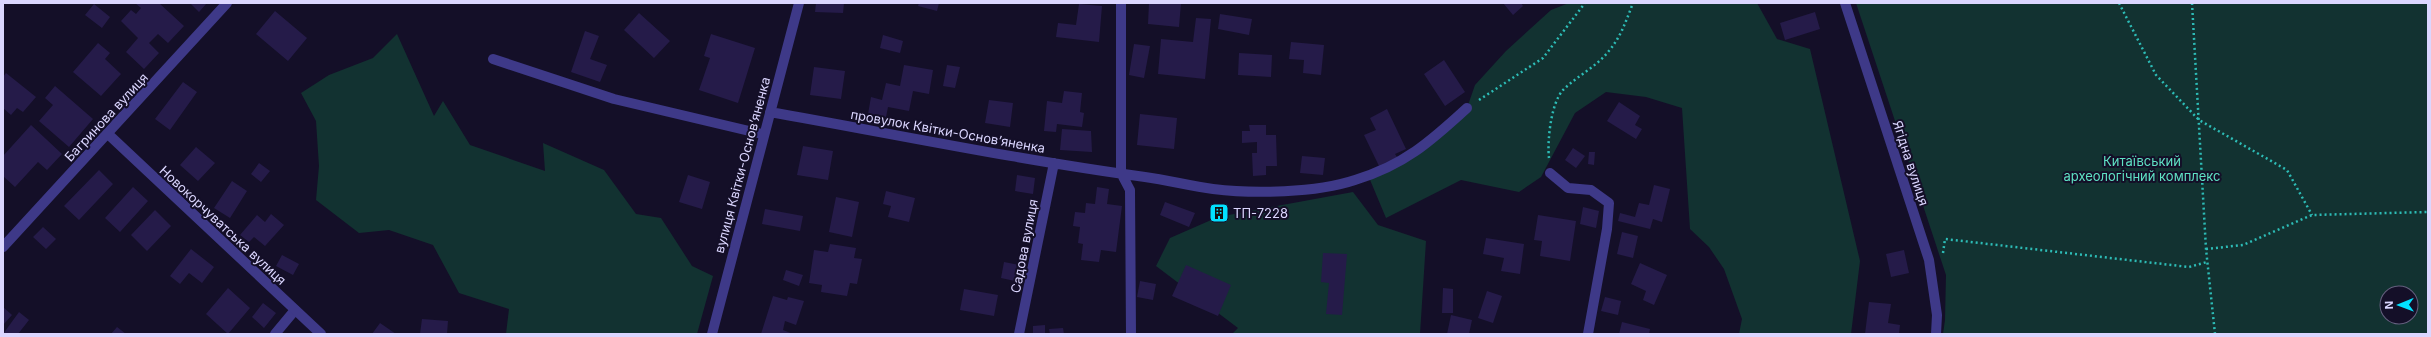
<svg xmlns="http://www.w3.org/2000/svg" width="2431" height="337" font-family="Inter,sans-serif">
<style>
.green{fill:#123231;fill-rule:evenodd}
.building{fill:#251b49}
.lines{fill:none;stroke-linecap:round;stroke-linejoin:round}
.path{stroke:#2dbcb6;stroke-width:2.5;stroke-dasharray:2 3;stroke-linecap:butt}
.lane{stroke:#3e3988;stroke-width:10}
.street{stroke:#3e3988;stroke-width:10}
.labels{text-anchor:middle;stroke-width:4;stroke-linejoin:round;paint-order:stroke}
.street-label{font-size:13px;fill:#dbd6ff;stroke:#140f28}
.park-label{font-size:13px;fill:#5fe2c4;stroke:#140f28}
.poi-label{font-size:13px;fill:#dbd6ff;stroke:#140f28;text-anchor:start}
</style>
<rect width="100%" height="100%" fill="#140f28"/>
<path class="green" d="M1569,3H1757L1777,39L1810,49L1860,261L1851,334H1739L1742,319L1724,269L1709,247L1690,229L1682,108L1646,97L1606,92L1575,113L1541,177L1519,192L1461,180L1386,218L1368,175L1398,164L1467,108L1475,85L1506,51L1551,10Z
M1856,3H2428V334H1943L1945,320L1946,275ZM2387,293H2411V317H2387Z
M397,34L434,116L443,101L470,145L545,171L543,143L604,170L636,214L661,218L692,266L713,276L697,334H506L509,309L459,293L433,245L389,230L359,233L316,200L319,166L316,121L301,93L329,75L373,58Z
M1353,192L1378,225L1426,241L1420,334H1232L1238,328L1156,266L1170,238L1218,217Z"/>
<path class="building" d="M135,3H159L184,26L168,43L158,34L149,43L159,53L144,69L126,52L138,38L121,21L131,10L136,14L141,8Z
M190,3H207L199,12Z
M816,3H844L843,13L815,12Z
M919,3H939L937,11L918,6Z
M1149,3H1181L1179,27L1148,24Z
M1503,3H1521L1523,6L1513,15Z
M94,4L110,17L102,28L85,15Z
M1079,4L1102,6L1099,42L1056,37L1058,23L1076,25Z
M275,11L307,38L288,61L256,34Z
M1815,12L1820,29L1785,40L1780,23Z
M639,13L670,41L654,58L624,30Z
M1220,14L1252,19L1249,35L1218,29Z
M1196,18L1211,19L1205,79L1158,74L1161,39L1193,42Z
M585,31L599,36L590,59L607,65L600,82L571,72Z
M711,34L755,48L738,103L699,90L710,58L704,56Z
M883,35L903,41L900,53L880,48Z
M1291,42L1324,45L1321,75L1303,73L1304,60L1289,59Z
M98,43L110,53L105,59L121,74L101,96L73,72Z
M1134,44L1150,46L1144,78L1129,75Z
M1239,53L1272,55L1271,77L1238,75Z
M1444,60L1465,92L1445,106L1424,74Z
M904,65L933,70L929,94L913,91L909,111L888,107L886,117L868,114L871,97L882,100L886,83L900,86Z
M947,65L960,67L955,88L943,86Z
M814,67L845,71L841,99L810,95Z
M6,73L36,97L23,112L17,108L11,115L3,108V77Z
M183,82L197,92L170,130L155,119Z
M55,86L93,119L69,147L39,121L53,105L45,98Z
M1064,91L1082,93L1080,112L1084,113L1082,127L1057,124L1056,132L1044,131L1047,101L1062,103Z
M989,100L1013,103L1010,127L985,123Z
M1619,102L1640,116L1635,125L1642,129L1636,139L1607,121Z
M1387,109L1406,149L1395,154L1397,157L1379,166L1364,135L1376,130L1370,118Z
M1140,114L1177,118L1174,149L1137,145Z
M31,125L62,154L47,170L38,162L15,187L3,176V156Z
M1249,125H1266V135H1276L1277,166H1266V175L1253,176L1252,153H1257V142L1242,143V131H1250Z
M1062,129L1091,131L1092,152L1060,150Z
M803,146L833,151L828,180L797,175Z
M196,147L215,163L198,181L180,165Z
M1573,148L1585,156L1576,168L1565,160Z
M1589,152H1595L1594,165L1588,164Z
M1302,156L1325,158L1323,175L1300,173Z
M259,163L270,171L261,182L251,174Z
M99,170L113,184L79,220L64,206Z
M688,175L710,182L702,209L679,202Z
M1017,175L1035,178L1033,194L1015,191Z
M232,181L247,191L230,218L214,208Z
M1654,185L1670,189L1662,222L1653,219L1650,229L1618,221L1620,213L1635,217L1639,203L1649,205Z
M133,187L148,201L120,232L105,218Z
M1097,187L1109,189L1107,204L1122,206L1116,252L1101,250L1099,262L1081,260L1083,244L1078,243L1080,227L1073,226L1075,212L1085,213L1086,203L1095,204Z
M886,191L915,198L909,222L888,217L891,206L883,204Z
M836,197L859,202L852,237L829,232Z
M1165,202L1195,213L1189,227L1160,215Z
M1583,207L1599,211L1596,228L1580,224Z
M765,209L803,216L800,231L762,224Z
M1212,209H1226V217H1212Z
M155,210L171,226L147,251L131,235Z
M271,214L284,225L265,246L254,237L249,242L240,235L257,215L265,222Z
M1538,215L1576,221L1570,261L1540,256L1542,241L1534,240Z
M43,227L56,239L46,249L33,237Z
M1622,232L1638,236L1633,258L1617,254Z
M1486,238L1524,244L1520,274L1501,271L1504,258L1483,254Z
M830,244L856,248L854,258L862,259L857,284L850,283L847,296L821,292L822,285L809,283L814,250L828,252Z
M191,249L214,267L202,283L189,273L180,284L170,276Z
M1904,250L1909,273L1891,277L1886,254Z
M1323,253L1347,254L1342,315L1326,314L1329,283L1321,282Z
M282,255L299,264L293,275L276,266Z
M1004,262L1019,265L1015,281L1001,278Z
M1640,263L1667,275L1654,305L1643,300L1646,291L1631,284Z
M1186,265L1231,285L1218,316L1172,296Z
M786,270L803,275L799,286L783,280Z
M1140,281L1156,284L1153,300L1137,297Z
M228,288L250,308L228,334L206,314Z
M1443,288L1453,289V313H1442Z
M964,289L998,295L994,316L960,310Z
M1487,291L1502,296L1493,323L1478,318Z
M773,296L787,300L788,297L804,301L796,325L785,321L783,330L793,334H761Z
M1605,297L1621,301L1618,315L1601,311Z
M1869,302L1891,304L1888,323L1900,325L1899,334H1865Z
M263,303L276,313L264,328L252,317Z
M3,307L12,315L3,325Z
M19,312L29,320L18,334H3Z
M1451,315L1472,320L1469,334H1447Z
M422,319L448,321L447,334H420Z
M1622,322L1650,329L1649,334H1619Z
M380,323L396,334H372Z
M1045,325V334H1033V326Z
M117,327L126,334H111Z
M1063,328L1064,334H1050L1049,329Z"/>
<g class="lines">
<path class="path" d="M2119,3L2156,75L2199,120L2287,170L2312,215
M2192,3L2206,249L2215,334
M1479,100L1543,58L1585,3
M1549,158C1547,141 1551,103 1563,90C1577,76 1596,67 1608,52C1621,37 1626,21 1633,3
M2206,249L2243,245L2312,215L2428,212
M1943,253L1945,239L2189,267L2207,262"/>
<path class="lane" d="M493,59L614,99L762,134
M275,334L295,310"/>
<path class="street" d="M1121,3V173L1130,190L1131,334
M1845,3L1929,260L1937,315L1936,334
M770,112C894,134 1019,160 1145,177C1168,180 1190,186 1213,189C1253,194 1316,193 1355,180C1404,165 1430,142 1467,108
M108,134L321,334
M1550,173L1568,188L1591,190L1609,203L1607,229L1588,334
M3,247L227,3
M712,334L799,3
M1019,334L1054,163"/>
</g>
<defs>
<g id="building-square" transform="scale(1)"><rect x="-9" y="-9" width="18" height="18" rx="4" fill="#02e1ff" stroke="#140f28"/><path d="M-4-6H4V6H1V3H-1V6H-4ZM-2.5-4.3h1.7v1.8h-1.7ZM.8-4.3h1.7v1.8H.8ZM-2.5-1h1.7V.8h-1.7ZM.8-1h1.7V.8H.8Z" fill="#111"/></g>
</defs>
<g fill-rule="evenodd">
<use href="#building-square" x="1219" y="213"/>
</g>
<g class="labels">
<g class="street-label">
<text transform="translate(106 117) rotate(-47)" y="5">Багринова вулиця</text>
<text transform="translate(948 131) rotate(10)" y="5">провулок Квітки-Основʼяненка</text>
<text transform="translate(1911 163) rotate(72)" y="5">Ягідна вулиця</text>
<text transform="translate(742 165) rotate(-75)" y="5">вулиця Квітки-Основ’яненка</text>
<text transform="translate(223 225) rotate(43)" y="5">Новокорчуватська вулиця</text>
<text transform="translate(1024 246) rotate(-79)" y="5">Садова вулиця</text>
</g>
<g class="park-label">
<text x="2142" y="166">Китаївський<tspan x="2142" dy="15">археологічний комплекс</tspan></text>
</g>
<g class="poi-label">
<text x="1233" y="218">ТП-7228</text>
</g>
</g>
<rect width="2431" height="337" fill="none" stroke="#dbd6ff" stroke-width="8"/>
<g transform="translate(2399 305) rotate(269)"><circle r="19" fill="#140f28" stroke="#645f7e"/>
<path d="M0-3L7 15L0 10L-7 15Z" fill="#02e1ff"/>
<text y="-6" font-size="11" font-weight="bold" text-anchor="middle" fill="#dbd6ff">N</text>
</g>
</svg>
